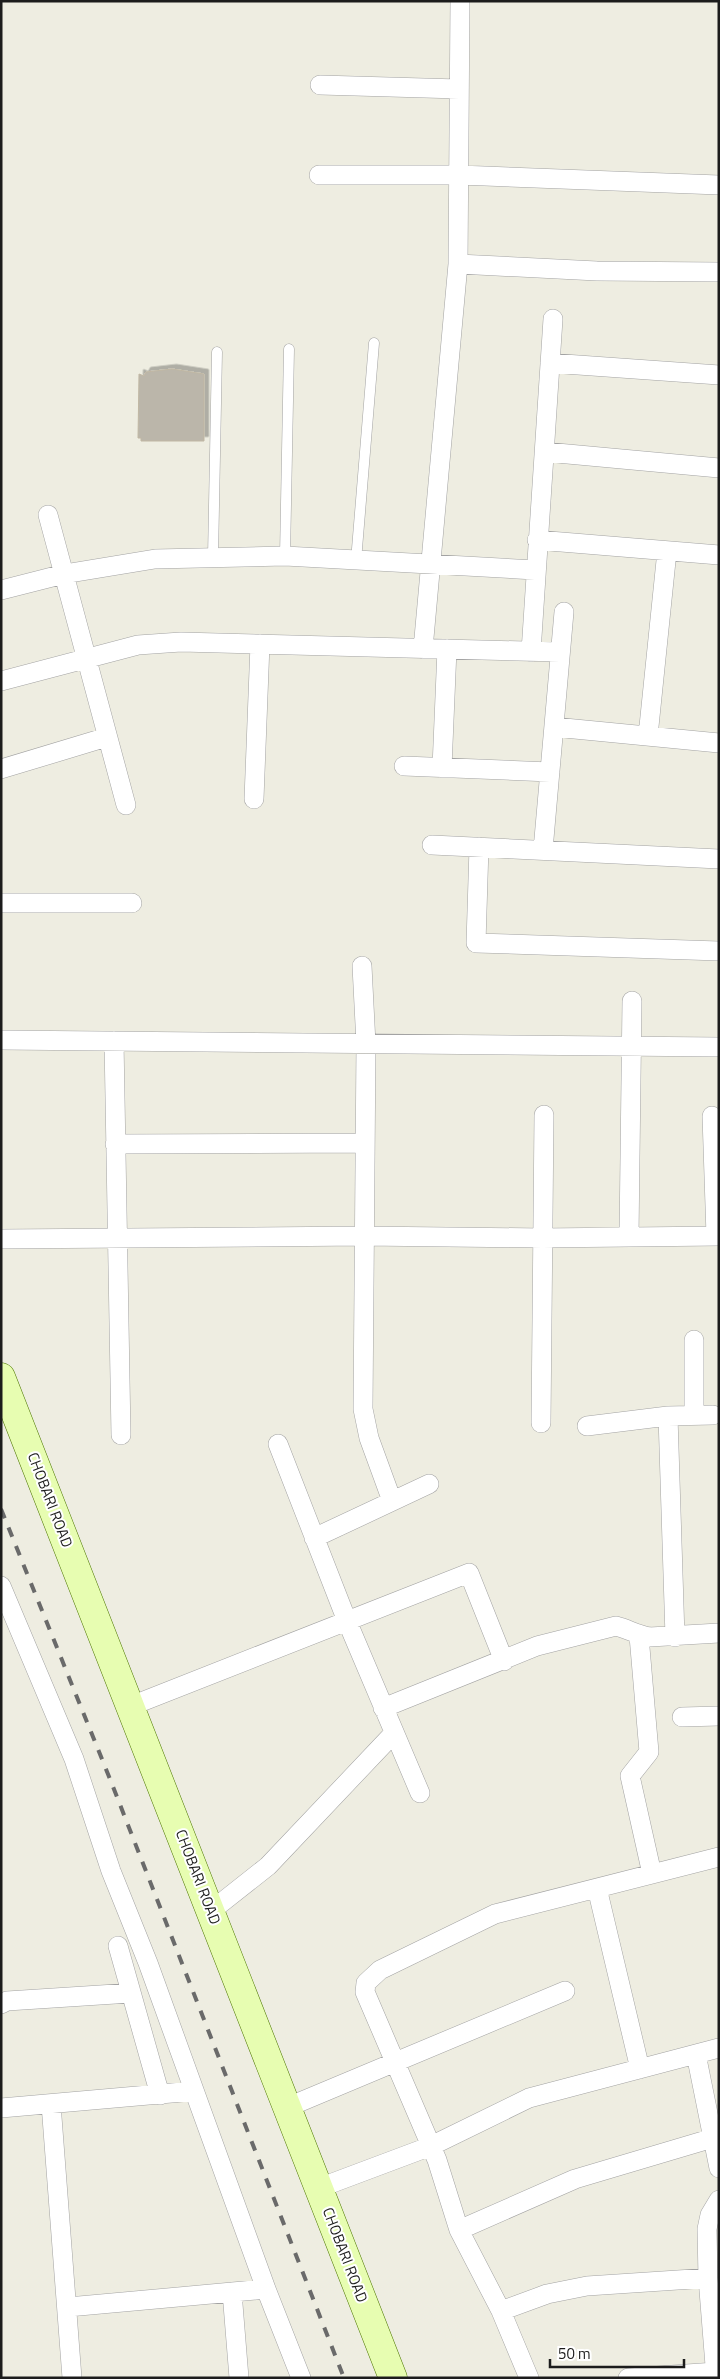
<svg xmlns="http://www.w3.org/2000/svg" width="720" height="2379" font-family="'Titillium Web',sans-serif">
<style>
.building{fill:#bbb6aa;stroke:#c0b7a3;filter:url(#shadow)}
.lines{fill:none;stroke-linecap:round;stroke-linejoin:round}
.lane-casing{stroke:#a3a3a3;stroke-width:11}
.street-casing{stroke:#a3a3a3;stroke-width:20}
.secondary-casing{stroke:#4d7600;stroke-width:29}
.lane{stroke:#fff;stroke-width:10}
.street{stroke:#fff;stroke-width:19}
.secondary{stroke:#e7fdb1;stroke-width:28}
.rail{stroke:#6a6a6a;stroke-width:4;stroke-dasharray:10 10;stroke-linecap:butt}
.labels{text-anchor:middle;stroke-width:4;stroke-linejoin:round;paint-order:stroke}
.street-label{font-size:15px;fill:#1c1c1c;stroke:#fff}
</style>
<defs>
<filter id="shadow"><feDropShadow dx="4.5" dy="-4.5" stdDeviation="0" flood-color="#0004"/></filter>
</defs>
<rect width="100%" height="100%" fill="#eeede1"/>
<path class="building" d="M172,369L204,374V441H141V438H138L139,374L144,376L146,372Z"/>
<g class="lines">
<g class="lane-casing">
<path id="lane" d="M285,556L289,349
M213,557L217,352
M356,561L374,343"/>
</g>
<g class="street-casing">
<path id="street" d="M320,85L459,89
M319,175H459L719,185
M458,264L597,271L719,272
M550,363L719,375
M546,452L719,468
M48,515L126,805
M537,540L719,555
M1,590L64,574L155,559L285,556L535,570
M423,649L458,264L460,1
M531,652L553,319
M1,681L138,645L181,642L560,652
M554,727L719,743
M648,736L667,551
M404,766L550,772
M442,768L447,649
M1,769L107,737
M254,799L260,644
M432,845L719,859
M479,847L476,943L719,951
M543,850L564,612
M1,903H132
M362,966L366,1044L363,1409L369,1438L392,1501
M1,1040L719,1047
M114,1041L121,1435
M712,1116L716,1236
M115,1144L365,1143
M629,1236L632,1001
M1,1239L364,1236L542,1238L719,1236
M694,1340V1415
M668,1416L675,1637
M541,1423L544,1115
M587,1426L668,1416L713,1415
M278,1444L347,1621L420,1793
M314,1538L429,1484
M1,1586L74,1759L111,1871L148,1963L266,2289L301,2378
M639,1636L649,1752L630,1776L652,1874
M131,1706L469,1573L504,1661
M383,1708L537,1646L616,1626C628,1629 637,1635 650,1637L719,1633
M682,1717L719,1716
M597,1888L640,2069
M211,1911L268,1866L394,1733
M118,1946L160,2095
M1,2004L7,2001L131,1993
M696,2054L719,2168
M51,2104L72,2378
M288,2107L565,1991
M1,2108L194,2091
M319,2188L431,2146L529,2098L719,2048
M459,2230L575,2179L713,2138
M232,2292L239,2378
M68,2307L266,2289
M501,2311L547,2294L587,2286L708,2278
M529,2378L501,2311L459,2230L437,2160L365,1992L366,1983L380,1970L495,1914L719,1857
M628,2378L716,2372
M716,2378L708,2278L707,2229L710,2215L719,2200"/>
</g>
<g class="secondary-casing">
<path id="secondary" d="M1,1377L393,2378"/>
</g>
<use href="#lane" class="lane"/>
<use href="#street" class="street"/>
<use href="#secondary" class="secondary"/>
<path class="rail" d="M1,1509L110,1779L344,2378"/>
</g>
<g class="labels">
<g class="street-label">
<text transform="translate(50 1500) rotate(69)" y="5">CHOBARI ROAD</text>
<text transform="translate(198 1877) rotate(69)" y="5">CHOBARI ROAD</text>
<text transform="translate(345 2255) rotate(69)" y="5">CHOBARI ROAD</text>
</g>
</g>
<rect width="720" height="2379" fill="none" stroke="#1c1c1c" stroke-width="5"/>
<path d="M550 2359v8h134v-8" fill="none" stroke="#1c1c1c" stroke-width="2.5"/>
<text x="558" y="2359" font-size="15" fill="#1c1c1c" stroke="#ffffff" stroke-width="4" paint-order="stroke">50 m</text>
</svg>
